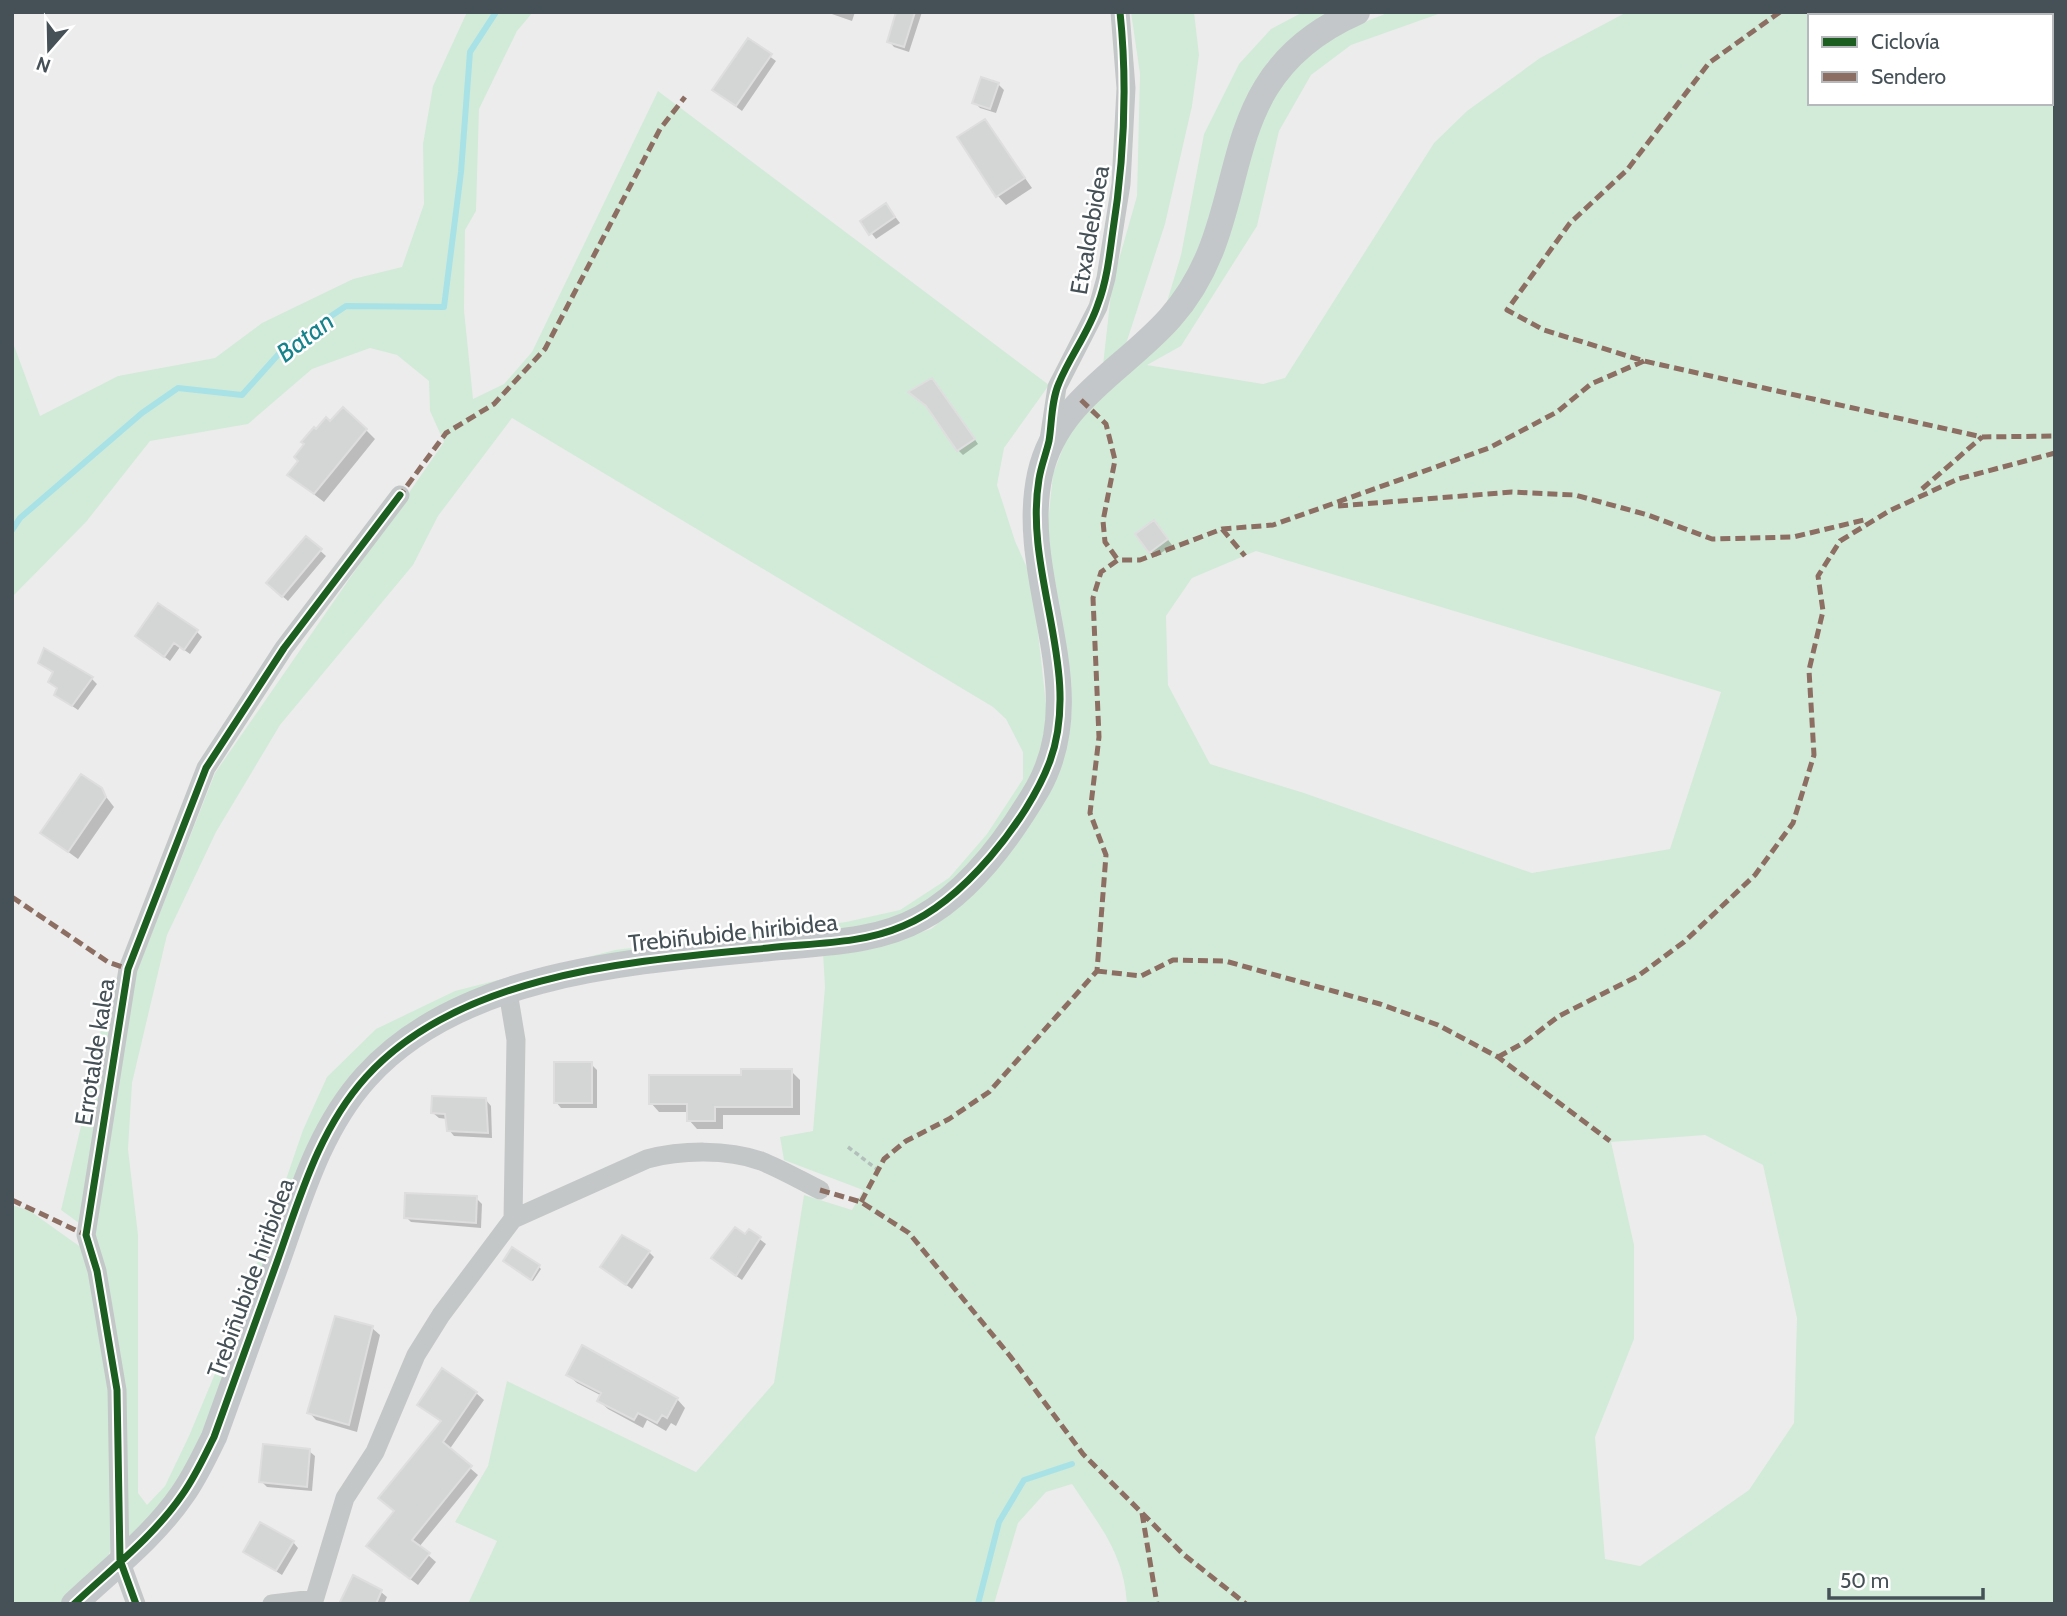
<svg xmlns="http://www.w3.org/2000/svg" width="2067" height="1616" font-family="Cabin,sans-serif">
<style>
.green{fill:#d2ebd8;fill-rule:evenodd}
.shadow{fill:#0003}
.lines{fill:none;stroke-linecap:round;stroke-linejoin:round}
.stream{stroke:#a8e2e6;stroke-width:6}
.building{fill:#d4d5d5;stroke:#dededf;stroke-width:2}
.path{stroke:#b3bfba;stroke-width:3.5;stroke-dasharray:5 3.5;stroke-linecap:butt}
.street{stroke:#c3c7c8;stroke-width:19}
.secondary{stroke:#c4c7c9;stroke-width:26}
.quiet{stroke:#8d6e63;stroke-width:5;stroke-dasharray:10 5;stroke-linecap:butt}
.cycleway-casing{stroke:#fff;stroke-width:11}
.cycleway{stroke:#1b5e20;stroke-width:7}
.labels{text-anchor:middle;stroke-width:5;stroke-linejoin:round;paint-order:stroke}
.street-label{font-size:24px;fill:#455157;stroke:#fff}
.water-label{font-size:26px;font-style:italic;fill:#15828c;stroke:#fff}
</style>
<rect width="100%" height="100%" fill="#edecec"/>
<path class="green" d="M467,12H533L517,31L479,109L476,211L465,230L464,310L473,399L504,384L532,352L658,91L1049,385L1004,448L997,485L1015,541L1032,579L1048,722L1042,760L1014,813L951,887L907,915L864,929L616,959L371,1055L213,1419L173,1493L140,1531L129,1536L95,1232L135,976L215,773L444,442L430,411L429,381L397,355L370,348L312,369L248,424L150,441L86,522L12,597V340L40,416L118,376L215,358L262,323L353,279L402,267L424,204L423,144L433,86ZM512,418L993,707L1006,719L1023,752V779L987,834L949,878L900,910L846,922L615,950L455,991L376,1029L327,1077L303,1130L239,1316L189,1436L165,1486L147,1505L138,1493V1235L128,1149L132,1083L167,935L216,832L280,725L413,565L438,516Z
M1131,12H1194L1199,55L1192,106L1165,224L1124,350L1103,365L1112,284L1137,196L1140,74Z
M1303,12H1329L1319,17L1268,62L1245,101L1198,256L1164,312L1181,255L1204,134L1239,64L1271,29Z
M1390,12H1444L1351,45L1311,75L1279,131L1257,226L1181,346L1147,365L1263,384L1285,378L1434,143L1467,111L1540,58L1627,12H2055V1604H1127C1124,1553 1099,1525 1072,1484L1046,1492L1018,1523L994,1604H468L497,1541L455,1522L488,1466L507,1381L696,1472L774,1383L804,1195L852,1210L863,1190L784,1160L780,1137L813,1131L825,987L823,953L886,943L931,929L974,894L1061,759L1070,730L1047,533L1053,474L1069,432L1094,400L1156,348L1270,96L1307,54L1339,32ZM1810,16H2051V103H1810ZM1256,551L1721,692L1670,849L1532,873L1304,793L1210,764L1168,685L1166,616L1192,578ZM1705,1135L1763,1165L1797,1318L1794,1423L1749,1490L1640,1566L1605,1559L1595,1437L1634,1339V1245L1611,1142Z
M117,978L79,1223L61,1210L91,1084L110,979Z
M12,1205L30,1211L82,1248L104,1341L110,1406L114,1538L107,1561L61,1604H12Z"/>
<path class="shadow" d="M826,12H855L852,21Z
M898,12H922L909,52L894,47L889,41Z
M749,41L776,61L742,111L720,95Z
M998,84L1004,90L996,113L980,108L974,102Z
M985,121L1032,188L1006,205L998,196Z
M886,205L900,223L876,239L862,221Z
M937,385L978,444L963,455L958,450Z
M330,423L366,430L375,439L324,502L289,475L317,431Z
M1159,528L1172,545L1156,557L1138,535Z
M306,538L326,556L288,601L274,589Z
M197,632L202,637L190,654L180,647L170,661L137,636Z
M40,663L91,678L97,684L78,710L56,695L59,689L54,674Z
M100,789L114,807L78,859L42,833Z
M591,1064L597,1070V1108H561L556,1102Z
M791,1071L800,1080V1115H723V1129H697L689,1120L688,1112H659L651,1103Z
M486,1100L491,1106L492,1138L454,1136L449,1130L447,1119L439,1118L433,1113Z
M476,1198L482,1204L481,1228L411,1222L406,1217Z
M749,1231L766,1244L742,1280L719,1264Z
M649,1252L654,1257L632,1289L608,1272Z
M507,1263L539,1267L541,1269L533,1281Z
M372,1328L380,1335L357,1432L316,1420L309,1412Z
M568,1375L677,1399L685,1408L676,1426L671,1423L666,1431L647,1420L643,1428L608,1409L599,1401L602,1396L577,1383Z
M476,1393L484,1400L449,1450L478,1475L419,1547L436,1562L418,1585L376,1553L442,1422L419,1405Z
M309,1451L315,1456L312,1491L267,1487L261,1481Z
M293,1542L298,1548L282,1575L245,1552Z
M353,1578L381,1592L387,1597L384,1604H341Z"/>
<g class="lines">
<path class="stream" d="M12,530L20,518L142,413L178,388L242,395L285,347L346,306L444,307L461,172L470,52L496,12
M978,1604L999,1522L1024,1480L1072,1464"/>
</g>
<path class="building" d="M896,12H915L904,47L887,42Z
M748,38L772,54L736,106L712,90Z
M981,77L999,83L990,109L972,103Z
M985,119L1025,178L996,197L957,137Z
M886,203L895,217L869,235L860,221Z
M932,378L975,439L957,451L926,406L908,392Z
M343,407L367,429L314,494L287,475L298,461L294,457L304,444L301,442L314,427L316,429L326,417L330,421Z
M1154,520L1168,539L1149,553L1135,534Z
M306,536L322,549L282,597L266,583Z
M158,603L198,630L184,650L174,643L164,657L135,636Z
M44,648L93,677L72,706L54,695L57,688L48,682L53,672L38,663Z
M81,774L102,788L106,797L68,852L40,833Z
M554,1062H592V1103H554Z
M741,1069H792V1107H715V1121H687V1104H649V1075H741Z
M432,1096L486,1098L488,1133L447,1131L445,1114L431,1113Z
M405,1193L477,1196L476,1223L404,1218Z
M735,1227L745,1234L749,1229L761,1237L736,1276L711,1258Z
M622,1235L650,1251L626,1285L600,1267Z
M512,1247L540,1265L531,1280L503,1261Z
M335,1316L373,1326L349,1425L307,1413Z
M582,1345L678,1398L667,1418L662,1415L657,1423L638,1413L634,1420L597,1401L601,1393L566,1375Z
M442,1368L477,1392L443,1442L472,1466L412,1540L430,1553L410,1579L366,1546L394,1511L378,1498L441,1421L417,1405Z
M263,1444L310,1449L307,1487L259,1482Z
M260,1522L294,1541L276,1571L243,1552Z
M353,1575L382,1590L376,1604H339Z"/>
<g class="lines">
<path class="path" d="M848,1147L878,1170"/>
<path class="street" d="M1049,440L1057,387L1098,307L1106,278L1121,184L1126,88L1120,12
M513,1219L647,1159C681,1150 727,1149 761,1161C781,1169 800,1180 820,1190
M136,1604L120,1560L117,1390L97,1271L86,1235L128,969L206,768L284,648L400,495
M272,1604L314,1599
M313,1604L345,1498L375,1452L416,1355L441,1315L513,1219L516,1040L508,992"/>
<path class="secondary" d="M74,1604C110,1570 154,1536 182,1495C195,1477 204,1457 214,1437C235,1379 256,1321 277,1262C300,1198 319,1129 366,1077C461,971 637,961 770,948C821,943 876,943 921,918C971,891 1010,836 1038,788C1094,688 1017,579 1040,474C1056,401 1124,370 1170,318C1262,215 1201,81 1357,12"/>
<path class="quiet" d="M1780,12L1709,63L1627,170L1570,223L1507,310L1544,330L1644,361L1982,437L2055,436
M1081,400L1106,424L1115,460L1103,521L1105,542L1118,560
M1922,489L1982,437
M398,498L446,433L494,404L545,349L660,129L685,97
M1338,506L1512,492L1575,495L1648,515L1712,539L1793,537L1864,520
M1222,529L1245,556
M12,897L108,962L128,969
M1097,971L1141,976L1173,960L1225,961L1380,1004L1438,1025L1498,1057L1610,1141
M1498,1057L1525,1042L1559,1016L1638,976L1684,942L1755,875L1793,823L1814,755L1809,670L1823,611L1818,576L1840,541L1889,511L1958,479L2055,453
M820,1190L861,1202L909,1233L1010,1356L1083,1454L1183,1554L1246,1604
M12,1200L86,1235
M861,1202L884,1159L906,1141L949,1119L989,1092L1097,971L1106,855L1090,813L1099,737L1093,598L1101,572L1118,560H1140L1222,529L1273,525L1489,448L1557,412L1591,384L1644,361
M1142,1513L1157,1604"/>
<g class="cycleway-casing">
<path id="cycleway" d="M74,1604C110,1570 154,1536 182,1495C195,1477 204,1457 214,1437C235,1379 256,1320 277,1262C300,1197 319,1129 366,1077C461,972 636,961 768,948C813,943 862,944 903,926C962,902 1028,820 1050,761C1083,670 1023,573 1039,479C1041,466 1046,454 1049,441C1052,423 1051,401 1059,383C1070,356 1089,332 1098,304C1106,283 1109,260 1112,237C1124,162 1128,88 1120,12
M136,1604L120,1560L117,1390L97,1271L86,1235L128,969L206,768L284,648L400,495"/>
</g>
<use href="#cycleway" class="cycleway"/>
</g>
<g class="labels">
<g class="street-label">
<text transform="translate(1090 230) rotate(-80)" y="8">Etxaldebidea</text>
<text transform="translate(733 933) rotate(-6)" y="8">Trebiñubide hiribidea</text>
<text transform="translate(95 1052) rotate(-81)" y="8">Errotalde kalea</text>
<text transform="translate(251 1278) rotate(-70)" y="8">Trebiñubide hiribidea</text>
</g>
<g class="water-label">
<text transform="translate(305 337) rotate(-37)" y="9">Batan</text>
</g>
</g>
<rect width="2067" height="1616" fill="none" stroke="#455157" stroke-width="28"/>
<rect x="1808" y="14" width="245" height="91" fill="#ffffff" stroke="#b5b9bc" stroke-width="2"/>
<rect x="1822" y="37" width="35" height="10" fill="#1b5e20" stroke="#b5b9bc" stroke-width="2"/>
<text x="1871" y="49" font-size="21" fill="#455157">Ciclovía</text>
<rect x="1822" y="72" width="35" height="10" fill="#8d6e63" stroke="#b5b9bc" stroke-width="2"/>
<text x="1871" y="84" font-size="21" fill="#455157">Sendero</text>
<g transform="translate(49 49) rotate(200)" stroke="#ffffff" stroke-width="5" paint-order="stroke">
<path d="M0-5L12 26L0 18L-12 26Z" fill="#455157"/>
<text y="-10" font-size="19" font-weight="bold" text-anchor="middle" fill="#455157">N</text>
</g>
<path d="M1829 1588v10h154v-10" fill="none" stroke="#455157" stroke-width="3.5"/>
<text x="1840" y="1588" font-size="21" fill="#455157" stroke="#ffffff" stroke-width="5" paint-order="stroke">50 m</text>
</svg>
